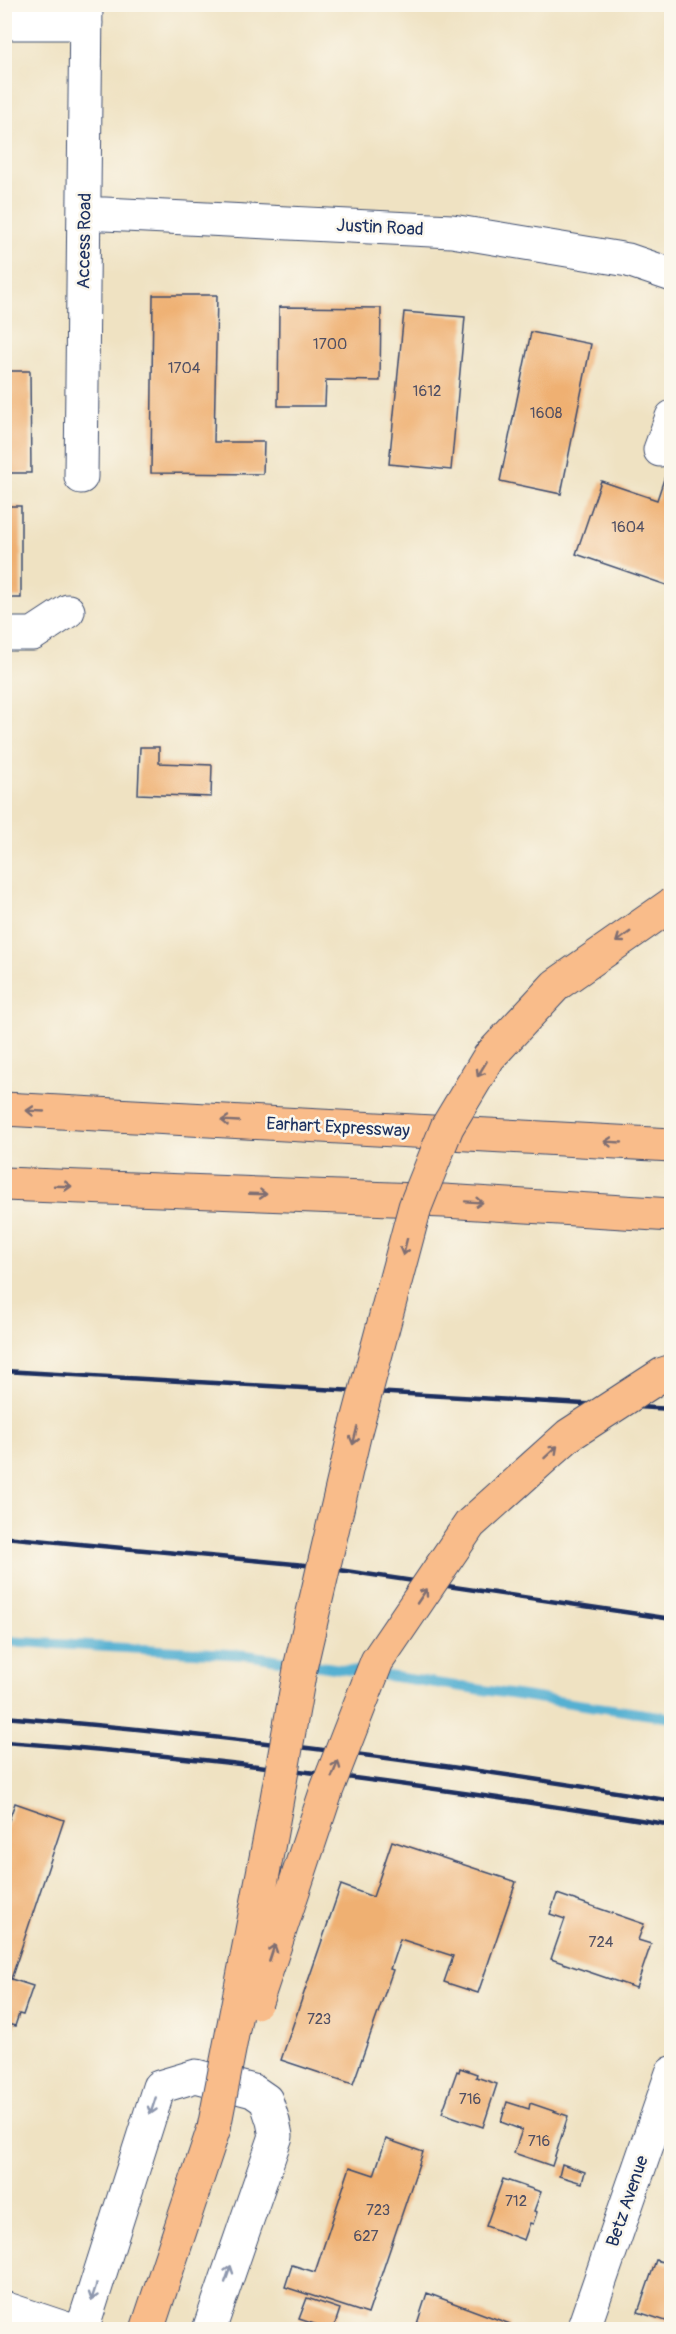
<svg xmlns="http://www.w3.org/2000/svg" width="676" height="2334" font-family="Pangolin,sans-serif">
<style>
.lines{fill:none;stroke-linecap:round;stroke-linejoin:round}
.stream{stroke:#54b0d2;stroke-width:10}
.building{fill:#efb072}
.minor-casing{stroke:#3b4a6d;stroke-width:35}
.major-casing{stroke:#3b4a6d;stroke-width:35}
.highway-casing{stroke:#3b4a6d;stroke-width:35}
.minor{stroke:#fff;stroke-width:33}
.major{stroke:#f9bc8a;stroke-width:33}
.highway{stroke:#f9bc8a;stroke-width:33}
.rail{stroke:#1b2f5e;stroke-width:4.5}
.highway-bridge-casing{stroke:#3b4a6d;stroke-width:35;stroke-linecap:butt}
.highway-bridge{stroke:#f9bc8a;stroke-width:33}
.oneway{stroke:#7f6e72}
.oneway2{stroke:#8d97ae}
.labels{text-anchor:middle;stroke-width:5;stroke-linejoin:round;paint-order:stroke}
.number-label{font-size:15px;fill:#504f63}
.street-label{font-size:18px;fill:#1b2f5e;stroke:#fbf7ec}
</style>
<rect width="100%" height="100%" fill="#fbf7ec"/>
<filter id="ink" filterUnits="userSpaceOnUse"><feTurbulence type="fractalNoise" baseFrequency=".0167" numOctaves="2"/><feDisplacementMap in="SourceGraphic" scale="12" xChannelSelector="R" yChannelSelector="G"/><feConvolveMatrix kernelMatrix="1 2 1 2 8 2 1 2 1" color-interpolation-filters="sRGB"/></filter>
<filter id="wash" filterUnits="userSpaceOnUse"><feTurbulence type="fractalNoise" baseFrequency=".008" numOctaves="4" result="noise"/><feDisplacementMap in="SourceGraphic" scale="24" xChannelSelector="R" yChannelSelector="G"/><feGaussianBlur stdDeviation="1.35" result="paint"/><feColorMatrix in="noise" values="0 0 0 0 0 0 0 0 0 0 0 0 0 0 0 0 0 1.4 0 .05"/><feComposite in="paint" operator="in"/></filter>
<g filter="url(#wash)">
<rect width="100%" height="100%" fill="#efe2c2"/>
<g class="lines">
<path class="stream" d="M4,1641L246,1655L672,1718"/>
</g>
<g id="blocks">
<path class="building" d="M153,295H217L214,442H264L263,474L151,473Z
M279,307L381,308L380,381L326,380L325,406H278Z
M404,312L465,317L451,470L389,464Z
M531,332L591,344L561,494L500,481Z
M4,371H30L31,473H4Z
M671,458L672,587L576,554L601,481L657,500Z
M4,506H21V598H4Z
M140,747H159V763L212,765L211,797L138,794Z
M15,1803L64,1820L11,1979L33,1986L23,2015L19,2014L15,2026L4,2023V1834Z
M392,1841L516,1882L478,1993L444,1982L453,1956L400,1939L390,1969L393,1970L353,2084L281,2060L341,1885L373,1897Z
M557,1894L644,1924L638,1940L651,1944L636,1988L551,1959L565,1919L550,1914Z
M460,2068L477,2074L476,2077L497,2084L483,2127L442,2113L457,2071L459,2072Z
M507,2102L529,2109L530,2103L568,2116L552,2166L514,2153L522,2130L501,2122Z
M386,2139L423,2152L368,2314L285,2287L292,2265L315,2272L350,2167L374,2175Z
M562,2164L585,2172L582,2183L559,2176Z
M503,2179L541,2192L534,2211L537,2212L533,2224L530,2223L524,2240L486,2226Z
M656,2260L672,2265V2323L638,2312Z
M427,2293L510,2324L508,2330H415Z
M307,2298L340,2309L333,2330L299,2319Z"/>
</g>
</g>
<g filter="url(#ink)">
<use href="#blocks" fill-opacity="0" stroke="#3b4a6d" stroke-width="1.5"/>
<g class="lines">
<g class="minor-casing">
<path id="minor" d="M4,23H86
M84,213L452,231L628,260L672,275
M660,450L672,417
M81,477L86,4
M4,634H33L68,611
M4,2308L70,2330
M82,2330L159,2087L196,2076L253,2091L266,2100L273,2121L276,2136L209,2330
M583,2330L672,2073"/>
</g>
<g class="major-casing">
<path id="major" d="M147,2330L214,2128"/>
</g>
<g class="highway-casing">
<path id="highway" d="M4,1109L672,1145
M4,1184L444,1201L672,1215"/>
</g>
<use href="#minor" class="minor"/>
<use href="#major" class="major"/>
<use href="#highway" class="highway"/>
<path class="rail" d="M4,1371L672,1409
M4,1537L305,1565L672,1619
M4,1717C228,1735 450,1764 672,1801
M4,1742C228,1758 450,1789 672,1825"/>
<g class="highway-bridge-casing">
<path id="highway-bridge" d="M256,2002L327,1789L377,1661L470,1524L569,1435L663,1374L672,1371
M214,2128L271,1832L301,1664L355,1432L415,1207L447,1127L489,1057L556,985L672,904"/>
</g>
<use href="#highway-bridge" class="highway-bridge"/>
</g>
<defs><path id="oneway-shaft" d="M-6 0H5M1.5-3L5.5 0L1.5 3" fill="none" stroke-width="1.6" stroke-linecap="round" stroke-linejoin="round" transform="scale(1.5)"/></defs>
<g class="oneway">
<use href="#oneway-shaft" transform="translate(623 937) rotate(144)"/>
<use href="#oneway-shaft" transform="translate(482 1069) rotate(121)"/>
<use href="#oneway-shaft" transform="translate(35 1111) rotate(-177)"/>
<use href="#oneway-shaft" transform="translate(230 1121) rotate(-177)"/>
<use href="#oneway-shaft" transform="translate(613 1142) rotate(-177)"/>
<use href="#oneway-shaft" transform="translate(63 1186) rotate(2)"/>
<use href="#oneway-shaft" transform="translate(258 1194) rotate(2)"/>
<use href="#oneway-shaft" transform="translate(474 1202) rotate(4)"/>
<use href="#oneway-shaft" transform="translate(405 1247) rotate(104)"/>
<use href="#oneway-shaft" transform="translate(355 1436) rotate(104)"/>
<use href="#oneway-shaft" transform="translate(551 1452) rotate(-43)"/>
<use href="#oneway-shaft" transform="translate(422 1596) rotate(-56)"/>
<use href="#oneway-shaft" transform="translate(335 1769) rotate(-68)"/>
<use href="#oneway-shaft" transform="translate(272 1953) rotate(-72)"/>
</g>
<g class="oneway2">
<use href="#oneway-shaft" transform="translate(153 2106) rotate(108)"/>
<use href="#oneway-shaft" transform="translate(228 2274) rotate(-71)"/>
<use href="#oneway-shaft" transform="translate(94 2292) rotate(108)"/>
</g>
</g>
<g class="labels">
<g class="number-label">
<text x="330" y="349">1700</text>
<text x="184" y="373">1704</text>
<text x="427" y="396">1612</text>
<text x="546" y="418">1608</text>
<text x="628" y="532">1604</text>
<text x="601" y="1947">724</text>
<text x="319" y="2024">723</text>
<text x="470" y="2104">716</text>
<text x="539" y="2146">716</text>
<text x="516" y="2206">712</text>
<text x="378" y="2215">723</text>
<text x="366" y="2241">627</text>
</g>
<g class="street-label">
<text transform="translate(380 227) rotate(3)" y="6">Justin Road</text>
<text transform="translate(84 241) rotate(-89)" y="6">Access Road</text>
<text transform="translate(338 1127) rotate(3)" y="6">Earhart Expressway</text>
<text transform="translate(627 2201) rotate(-71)" y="6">Betz Avenue</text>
</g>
</g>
<rect width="676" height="2334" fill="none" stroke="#fbf7ec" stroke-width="24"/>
</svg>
